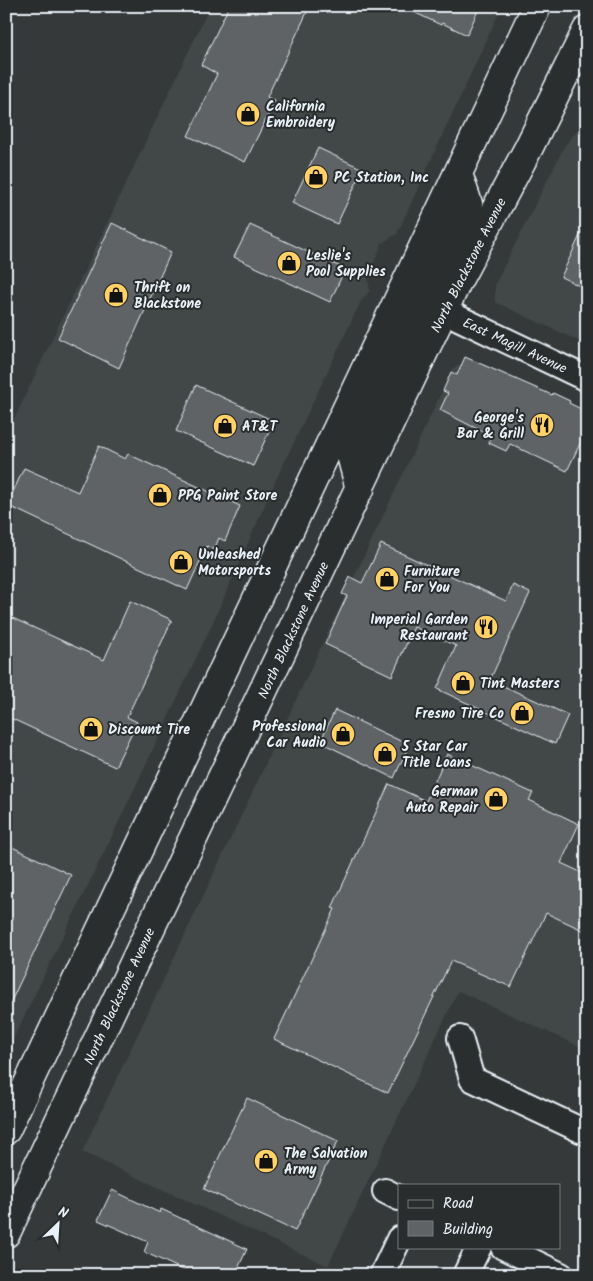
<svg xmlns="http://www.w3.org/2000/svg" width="593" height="1281" font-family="Kalam,sans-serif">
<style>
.built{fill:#424647}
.building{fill:#5f6365;stroke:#e8f1f8}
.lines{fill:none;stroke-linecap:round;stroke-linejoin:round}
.minor-casing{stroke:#e8f1f8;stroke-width:28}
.major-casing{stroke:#e8f1f8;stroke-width:31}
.minor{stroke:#2a2d2e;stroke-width:24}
.major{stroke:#2a2d2e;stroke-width:28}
.labels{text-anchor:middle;stroke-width:4;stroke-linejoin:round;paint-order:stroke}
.poi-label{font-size:14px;font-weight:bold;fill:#e8f1f8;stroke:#2a2d2e;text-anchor:start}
.street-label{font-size:14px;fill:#e8f1f8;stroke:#2a2d2e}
</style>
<rect width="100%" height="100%" fill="#35393a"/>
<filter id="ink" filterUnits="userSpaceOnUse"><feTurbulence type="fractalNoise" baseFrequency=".02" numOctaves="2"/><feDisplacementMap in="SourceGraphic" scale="10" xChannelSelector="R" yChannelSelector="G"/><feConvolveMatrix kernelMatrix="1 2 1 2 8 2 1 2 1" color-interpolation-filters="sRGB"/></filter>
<g filter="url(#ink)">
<path class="built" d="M210,6H502L397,234L382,243L368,278L370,291L361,301L276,480L210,629L113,834L6,1054V436Z
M587,119V345L495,302V284L565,145Z
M475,360L587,412V1050L458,991L328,1266L82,1152L453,368Z"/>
<path class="building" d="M229,6H310L267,97L275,101L245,162L188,136L217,74L201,65Z
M401,6H480L467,35L442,23L441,25Z
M318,148L363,169L337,224L292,203Z
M587,220V277L582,287L561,277Z
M112,223L171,252L119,368L58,338Z
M250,225L345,269L330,302L234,257Z
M465,357L552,395L553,393L570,401L569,403L587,412V429L567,471L510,444L506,451L489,443L491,436L440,410L448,393L443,391L451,372L457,375Z
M196,385L274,421L253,466L176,431Z
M99,446L125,459L128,454L240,506L225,541L219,538L214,550L207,546L187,590L7,505L24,468L78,492Z
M381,544L506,601L513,585L530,593L490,680L568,715L555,744L437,689L456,646L414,627L392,676L325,644L347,596L342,594L350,577L362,583Z
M130,601L172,620L127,717L137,722L115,767L6,716V615L104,660Z
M335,710L409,745L394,778L320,742Z
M447,754L533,793L529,800L579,824L561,863L587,875V932L546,913L511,987L451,961L388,1093L274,1039L335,909L332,908L389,784L426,801Z
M6,844L71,875L6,1012Z
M247,1098L338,1141L295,1231L204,1189Z
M112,1190L160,1213L161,1209L247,1249L235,1275H194L144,1252L148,1242L98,1220Z"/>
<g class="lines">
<g class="minor-casing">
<path id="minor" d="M444,311L587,379
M460,1038L472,1079L587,1133
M385,1191L399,1198
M503,1247L561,1275
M382,1275L399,1239
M465,1275L479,1247"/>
</g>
<g class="major-casing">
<path id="major" d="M444,311L436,304L433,286L436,276L468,204L458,174
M360,489L351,455L413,326C419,305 417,295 410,275
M6,1130L537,6
M6,1233L456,284L529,147L587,30"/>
</g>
<use href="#minor" class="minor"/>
<use href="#major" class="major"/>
</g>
</g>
<defs>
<g id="shop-disc" transform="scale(1.25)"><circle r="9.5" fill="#ffd166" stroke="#2a2d2e"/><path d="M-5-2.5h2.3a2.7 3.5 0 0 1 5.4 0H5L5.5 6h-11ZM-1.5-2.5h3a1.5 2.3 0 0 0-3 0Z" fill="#111"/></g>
<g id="restaurant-disc" transform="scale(1.25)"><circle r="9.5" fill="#ffd166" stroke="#2a2d2e"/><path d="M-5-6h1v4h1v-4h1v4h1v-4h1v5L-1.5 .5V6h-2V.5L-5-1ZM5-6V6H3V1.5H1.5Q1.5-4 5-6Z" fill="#111"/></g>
</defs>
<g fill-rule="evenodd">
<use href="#shop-disc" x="248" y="114"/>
<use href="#shop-disc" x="316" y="177"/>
<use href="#shop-disc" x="289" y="263"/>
<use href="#shop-disc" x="116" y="295"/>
<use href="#restaurant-disc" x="542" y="425"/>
<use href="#shop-disc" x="225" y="426"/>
<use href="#shop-disc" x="160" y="495"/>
<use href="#shop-disc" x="181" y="562"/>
<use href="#shop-disc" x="387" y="579"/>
<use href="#restaurant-disc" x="486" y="627"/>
<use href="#shop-disc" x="463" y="683"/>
<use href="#shop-disc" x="522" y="713"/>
<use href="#shop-disc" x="91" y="729"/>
<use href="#shop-disc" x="343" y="734"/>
<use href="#shop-disc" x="385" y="754"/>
<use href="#shop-disc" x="496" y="799"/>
<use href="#shop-disc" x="266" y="1161"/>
</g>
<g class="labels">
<g class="poi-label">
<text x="266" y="111">California<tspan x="266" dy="16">Embroidery</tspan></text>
<text x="334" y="182">PC Station, Inc</text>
<text x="306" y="260">Leslie's<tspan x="306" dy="16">Pool Supplies</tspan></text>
<text x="134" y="292">Thrift on<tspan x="134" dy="16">Blackstone</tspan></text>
<text x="524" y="422" text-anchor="end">George's<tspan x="524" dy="16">Bar &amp; Grill</tspan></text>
<text x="242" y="431">AT&amp;T</text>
<text x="178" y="500">PPG Paint Store</text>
<text x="198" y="559">Unleashed<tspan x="198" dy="16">Motorsports</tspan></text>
<text x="404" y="576">Furniture<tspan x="404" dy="16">For You</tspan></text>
<text x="468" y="624" text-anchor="end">Imperial Garden<tspan x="468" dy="16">Restaurant</tspan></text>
<text x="480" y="688">Tint Masters</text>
<text x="504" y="718" text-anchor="end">Fresno Tire Co</text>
<text x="326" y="731" text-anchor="end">Professional<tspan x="326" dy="16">Car Audio</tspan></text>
<text x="108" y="734">Discount Tire</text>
<text x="402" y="751">5 Star Car<tspan x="402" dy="16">Title Loans</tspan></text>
<text x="478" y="796" text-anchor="end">German<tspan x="478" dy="16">Auto Repair</tspan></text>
<text x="284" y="1158">The Salvation<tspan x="284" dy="16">Army</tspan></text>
</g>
<g class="street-label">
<text transform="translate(468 265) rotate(-63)" y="5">North Blackstone Avenue</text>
<text transform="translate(515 345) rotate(25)" y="5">East Magill Avenue</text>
<text transform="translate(293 630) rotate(-65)" y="5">North Blackstone Avenue</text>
<text transform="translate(119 996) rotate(-65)" y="5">North Blackstone Avenue</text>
</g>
</g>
<rect width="593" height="1281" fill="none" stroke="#2a2d2e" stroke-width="25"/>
<rect x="12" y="12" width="568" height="1256" fill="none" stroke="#e8f1f8" stroke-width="2" filter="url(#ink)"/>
<rect x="398" y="1184" width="162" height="65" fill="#2a2d2e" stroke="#767b7f"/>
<rect x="408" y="1200" width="25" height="8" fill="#2a2d2e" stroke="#767b7f"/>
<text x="443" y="1208" font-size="15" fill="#e8f1f8">Road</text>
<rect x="408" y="1221" width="25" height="15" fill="#5f6365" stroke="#767b7f"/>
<text x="443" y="1234" font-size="15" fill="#e8f1f8">Building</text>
<g transform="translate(58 1224) rotate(25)" stroke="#2a2d2e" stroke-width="4" paint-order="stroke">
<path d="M0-4L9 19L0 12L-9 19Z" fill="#e8f1f8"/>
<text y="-8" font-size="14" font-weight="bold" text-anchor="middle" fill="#e8f1f8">N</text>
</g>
</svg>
